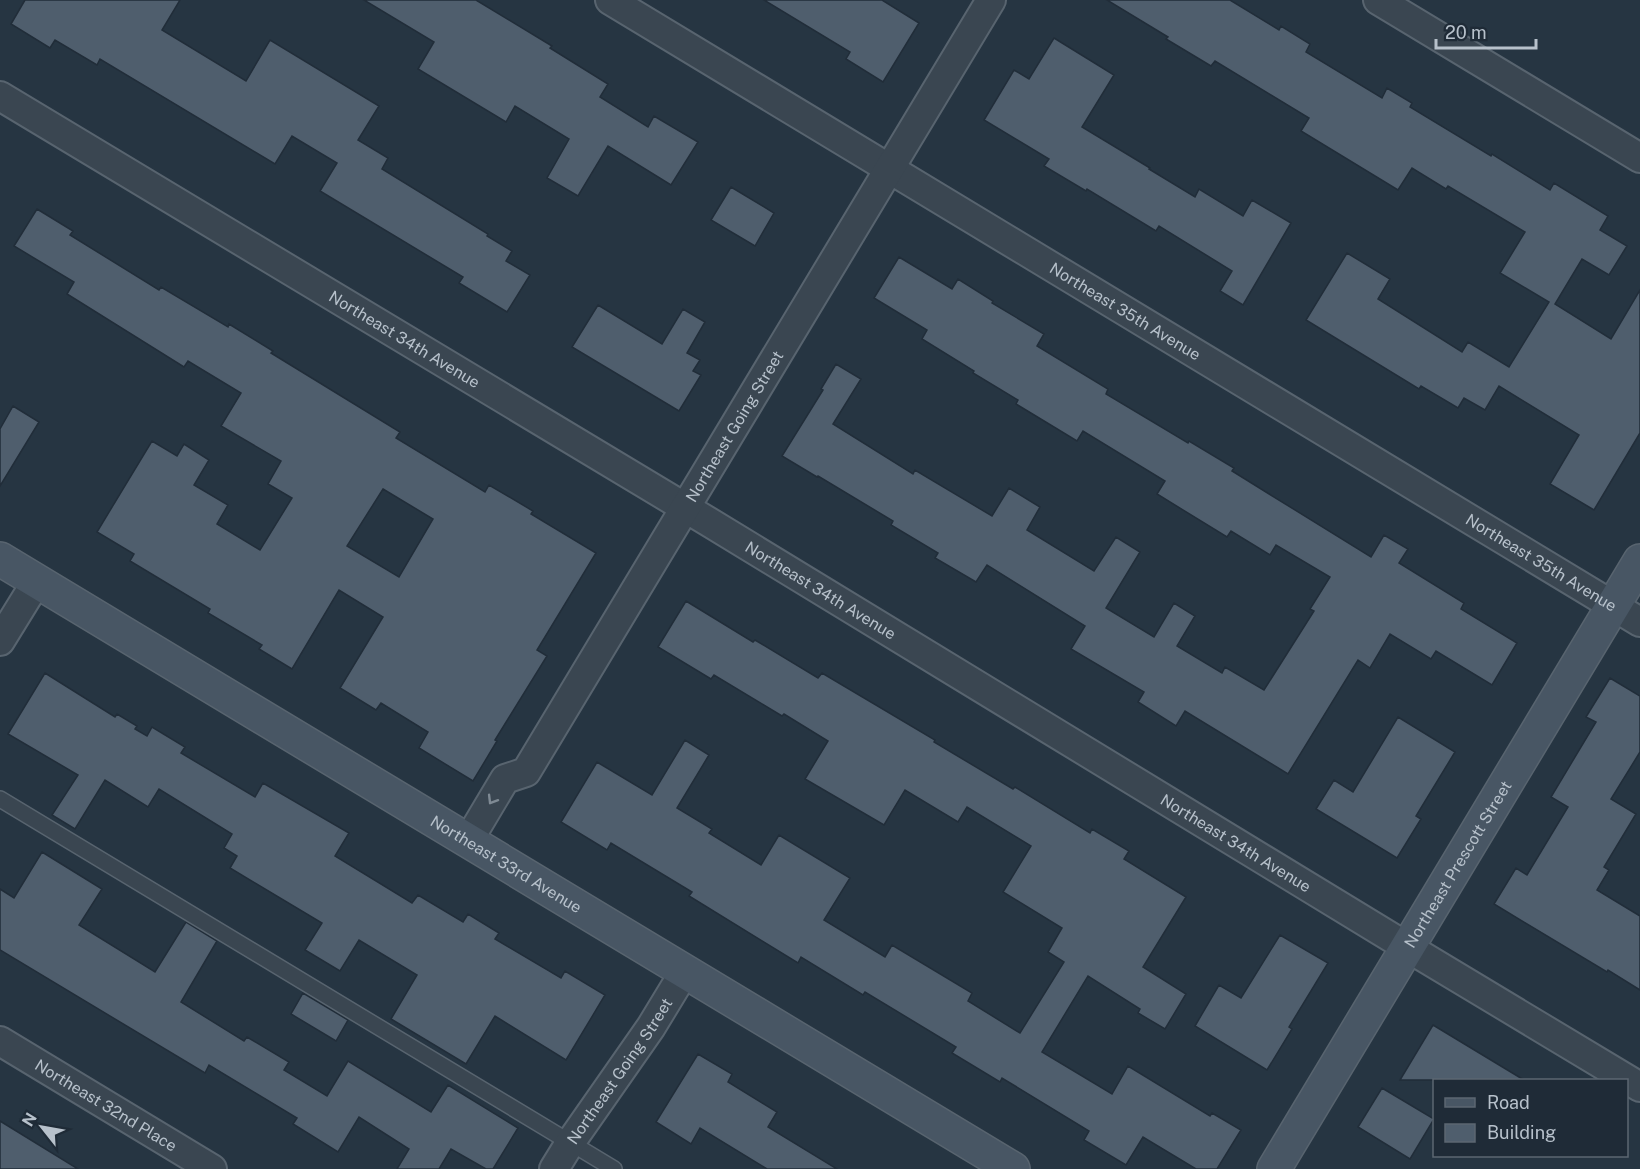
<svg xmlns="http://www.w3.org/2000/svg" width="1640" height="1169" font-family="'Public Sans',sans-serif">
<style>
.building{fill:#4f5e6d;stroke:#212d39;stroke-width:1.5;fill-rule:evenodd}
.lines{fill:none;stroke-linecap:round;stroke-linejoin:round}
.lane-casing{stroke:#58646f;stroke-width:18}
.street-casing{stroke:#58646f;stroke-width:32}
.secondary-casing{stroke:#58646f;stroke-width:36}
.lane{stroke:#3a4651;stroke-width:15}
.street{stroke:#3a4651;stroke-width:28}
.secondary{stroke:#485664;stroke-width:33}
.oneway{stroke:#7f8a94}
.labels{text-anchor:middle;stroke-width:4.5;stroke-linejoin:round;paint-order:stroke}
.street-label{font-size:16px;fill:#b7c1cb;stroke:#1f2b37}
</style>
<rect width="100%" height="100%" fill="#263542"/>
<path class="building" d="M25,0H180L162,30L246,81L270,40L379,106L358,140L388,158L382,169L488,234L487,236L512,251L506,261L530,275L507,312L459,283L463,277L320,191L337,163L292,136L275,164L100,59L97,65L55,40L50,48L11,24Z
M364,0H476L552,46L550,48L608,84L600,97L648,127L654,116L698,142L671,185L608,146L578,196L547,178L569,139L515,106L506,122L418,69L434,42Z
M764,0H882L919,23L883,82L846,59L850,52Z
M1107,0H1230L1279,30L1281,26L1310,44L1306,52L1382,98L1387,88L1412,103L1410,107L1491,156L1492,154L1550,190L1554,183L1608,216L1600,230L1627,246L1609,275L1582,259L1555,304L1611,339L1640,290V433L1594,510L1550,484L1579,435L1499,386L1485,410L1464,398L1458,408L1421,386L1419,389L1306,320L1347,253L1390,279L1378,299L1462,352L1468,342L1509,367L1549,302L1500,273L1525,232L1448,186L1446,189L1412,168L1398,190L1301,131L1309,118L1215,61L1211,66L1166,39L1168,37Z
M1054,38L1114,75L1082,127L1150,168L1149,169L1195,197L1199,189L1243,216L1252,200L1291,223L1243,305L1220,291L1232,271L1159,226L1156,231L1087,189L1086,191L1044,166L1049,159L984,120L1014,70L1029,79Z
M731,187L774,213L755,246L711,220Z
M37,209L73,231L70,235L159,290L161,287L228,327L229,324L273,351L271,353L400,432L396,438L485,492L489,485L533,511L531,514L596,553L537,650L547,656L495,740L497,741L473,781L419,748L428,732L381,703L376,710L340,688L383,617L339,590L292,669L259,649L262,645L208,613L210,609L130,561L134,554L97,532L152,441L177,456L184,444L209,460L194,485L228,505L217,524L260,550L292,498L268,484L281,461L221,426L241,393L188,361L184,367L67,294L74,282L14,246ZM383,489L433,519L399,577L347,546Z
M899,257L952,289L958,279L993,301L992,303L1044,334L1037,346L1108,389L1106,394L1188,443L1189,441L1234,468L1232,471L1371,557L1384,535L1408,549L1399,563L1464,603L1461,609L1517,643L1492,685L1436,651L1431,659L1390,634L1370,668L1358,660L1288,774L1185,711L1176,726L1138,702L1144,692L1071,649L1085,626L987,565L976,582L935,558L938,553L891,525L893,521L818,476L817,477L782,456L823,390L821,389L836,364L861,379L833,424L913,474L915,470L992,516L1009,488L1040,507L1027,530L1094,571L1116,537L1140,552L1106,608L1154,637L1174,603L1195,616L1177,646L1222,673L1225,667L1264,690L1314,611L1310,609L1330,577L1276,545L1270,555L1231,531L1227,537L1157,494L1165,481L1083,431L1077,441L1016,404L1018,400L973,373L974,371L922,339L927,330L874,298Z
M598,305L662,344L683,309L705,322L687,353L700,360L693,371L701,375L679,411L572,347Z
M13,406L39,422L0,486V429Z
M686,601L753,642L755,640L818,678L822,673L935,740L934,742L1013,789L1015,787L1090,833L1092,829L1129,851L1124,859L1186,897L1143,967L1186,994L1165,1029L1138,1013L1140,1009L1088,976L1042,1052L1112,1094L1128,1066L1210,1116L1212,1113L1241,1130L1217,1169H1196L1143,1137L1126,1165L1084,1140L1089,1131L1002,1078L1000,1082L952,1053L956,1047L865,992L863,995L801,957L798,963L689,896L692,892L611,843L607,850L561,822L597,762L652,795L685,740L709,755L677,808L712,829L709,833L761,865L779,835L850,878L824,920L885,957L892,945L972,993L968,1001L1020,1033L1064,962L1048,952L1062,928L1003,892L1031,846L967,807L958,822L905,790L884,825L805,779L828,741L784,714L782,716L714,675L711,679L658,647Z
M45,673L115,717L117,714L137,726L135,729L147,736L152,727L185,747L181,753L255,797L263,783L349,833L335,856L412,903L418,895L463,922L468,914L499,933L495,939L561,978L565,971L605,995L566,1060L495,1016L466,1064L391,1019L417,975L359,940L340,971L305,950L322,923L230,868L237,856L224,848L232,834L159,789L148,807L105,780L75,829L52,815L78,775L8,734Z
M1610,678L1640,696V752L1611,799L1636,814L1604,867L1609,870L1597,890L1640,916V990L1608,970L1607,972L1494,904L1516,868L1527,875L1568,807L1551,797L1596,722L1586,717Z
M1398,717L1455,752L1416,816L1421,819L1397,858L1316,809L1334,780L1353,792Z
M42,852L102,889L79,925L155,972L186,922L217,941L181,1002L244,1041L247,1037L289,1062L284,1070L327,1096L348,1061L431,1112L448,1085L518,1128L493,1169H486L451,1149L439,1169H397L409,1149L359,1117L338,1152L293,1124L297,1118L209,1065L205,1073L0,950V889L14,898Z
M1280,935L1328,963L1289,1027L1292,1029L1267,1070L1195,1026L1219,985L1241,998Z
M303,993L348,1020L336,1041L291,1014Z
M1433,1025L1524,1080H1400Z
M698,1054L732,1074L728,1082L777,1112L768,1127L837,1169H767L700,1128L691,1144L656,1122Z
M1382,1088L1434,1119L1410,1159L1358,1127Z
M0,1121L78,1169H0Z"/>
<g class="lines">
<g class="lane-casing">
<path id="lane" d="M0,799L614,1169"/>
</g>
<g class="street-casing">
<g id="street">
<path id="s1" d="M610,0L1640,622"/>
<path d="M1378,0L1640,158"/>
<path id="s2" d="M0,96L709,522L1407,947L1640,1087"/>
<path d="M0,641L37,581"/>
<path id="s3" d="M468,841L505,779L526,772L991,0"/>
<path id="s4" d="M0,1041L212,1169"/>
<path id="s5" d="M554,1169L570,1143L651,1027L685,971"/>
</g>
</g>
<g class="secondary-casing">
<g id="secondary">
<path id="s6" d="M0,559L1013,1169"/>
<path id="s7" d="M1274,1169L1640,561"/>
</g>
</g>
<use href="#lane" class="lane"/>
<use href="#street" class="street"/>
<use href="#secondary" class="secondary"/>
</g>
<defs><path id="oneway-chevron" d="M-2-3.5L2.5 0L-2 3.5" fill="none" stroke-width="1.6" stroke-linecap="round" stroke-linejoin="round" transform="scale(1.5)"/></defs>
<use class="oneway" href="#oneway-chevron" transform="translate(492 800) rotate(121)"/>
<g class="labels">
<g class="street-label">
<text dy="6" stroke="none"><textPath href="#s1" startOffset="602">Northeast 35th Avenue</textPath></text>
<text dy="6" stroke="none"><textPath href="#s2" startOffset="472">Northeast 34th Avenue</textPath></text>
<text dy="6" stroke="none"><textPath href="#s3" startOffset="498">Northeast Going Street</textPath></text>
<text dy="6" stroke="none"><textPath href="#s1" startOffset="1088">Northeast 35th Avenue</textPath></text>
<text dy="6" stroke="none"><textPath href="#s2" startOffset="958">Northeast 34th Avenue</textPath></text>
<text dy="6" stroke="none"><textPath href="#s2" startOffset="1444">Northeast 34th Avenue</textPath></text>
<text dy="6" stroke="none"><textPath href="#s6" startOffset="591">Northeast 33rd Avenue</textPath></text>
<text dy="6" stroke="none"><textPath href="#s7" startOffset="356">Northeast Prescott Street</textPath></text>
<text dy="6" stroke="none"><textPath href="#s5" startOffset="118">Northeast Going Street</textPath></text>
<text dy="6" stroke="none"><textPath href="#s4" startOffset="124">Northeast 32nd Place</textPath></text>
</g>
</g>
<rect x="1433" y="1079" width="195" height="78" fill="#1f2b37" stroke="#5c6772" stroke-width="1.5"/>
<rect x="1445" y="1098" width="30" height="9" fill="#485664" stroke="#5c6772" stroke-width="1.5"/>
<text x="1487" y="1109" font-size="18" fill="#b7c1cb">Road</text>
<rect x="1445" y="1124" width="30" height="18" fill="#4f5e6d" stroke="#5c6772" stroke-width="1.5"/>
<text x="1487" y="1139" font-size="18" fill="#b7c1cb">Building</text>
<g transform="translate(42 1127) rotate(301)" stroke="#1f2b37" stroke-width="4.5" paint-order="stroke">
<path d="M0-4.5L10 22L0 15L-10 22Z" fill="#b7c1cb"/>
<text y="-9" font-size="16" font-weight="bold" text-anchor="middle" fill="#b7c1cb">N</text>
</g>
<path d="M1436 39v9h100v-9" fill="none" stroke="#b7c1cb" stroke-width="3"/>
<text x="1445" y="39" font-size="18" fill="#b7c1cb" stroke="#1f2b37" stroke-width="4.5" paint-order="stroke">20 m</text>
</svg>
